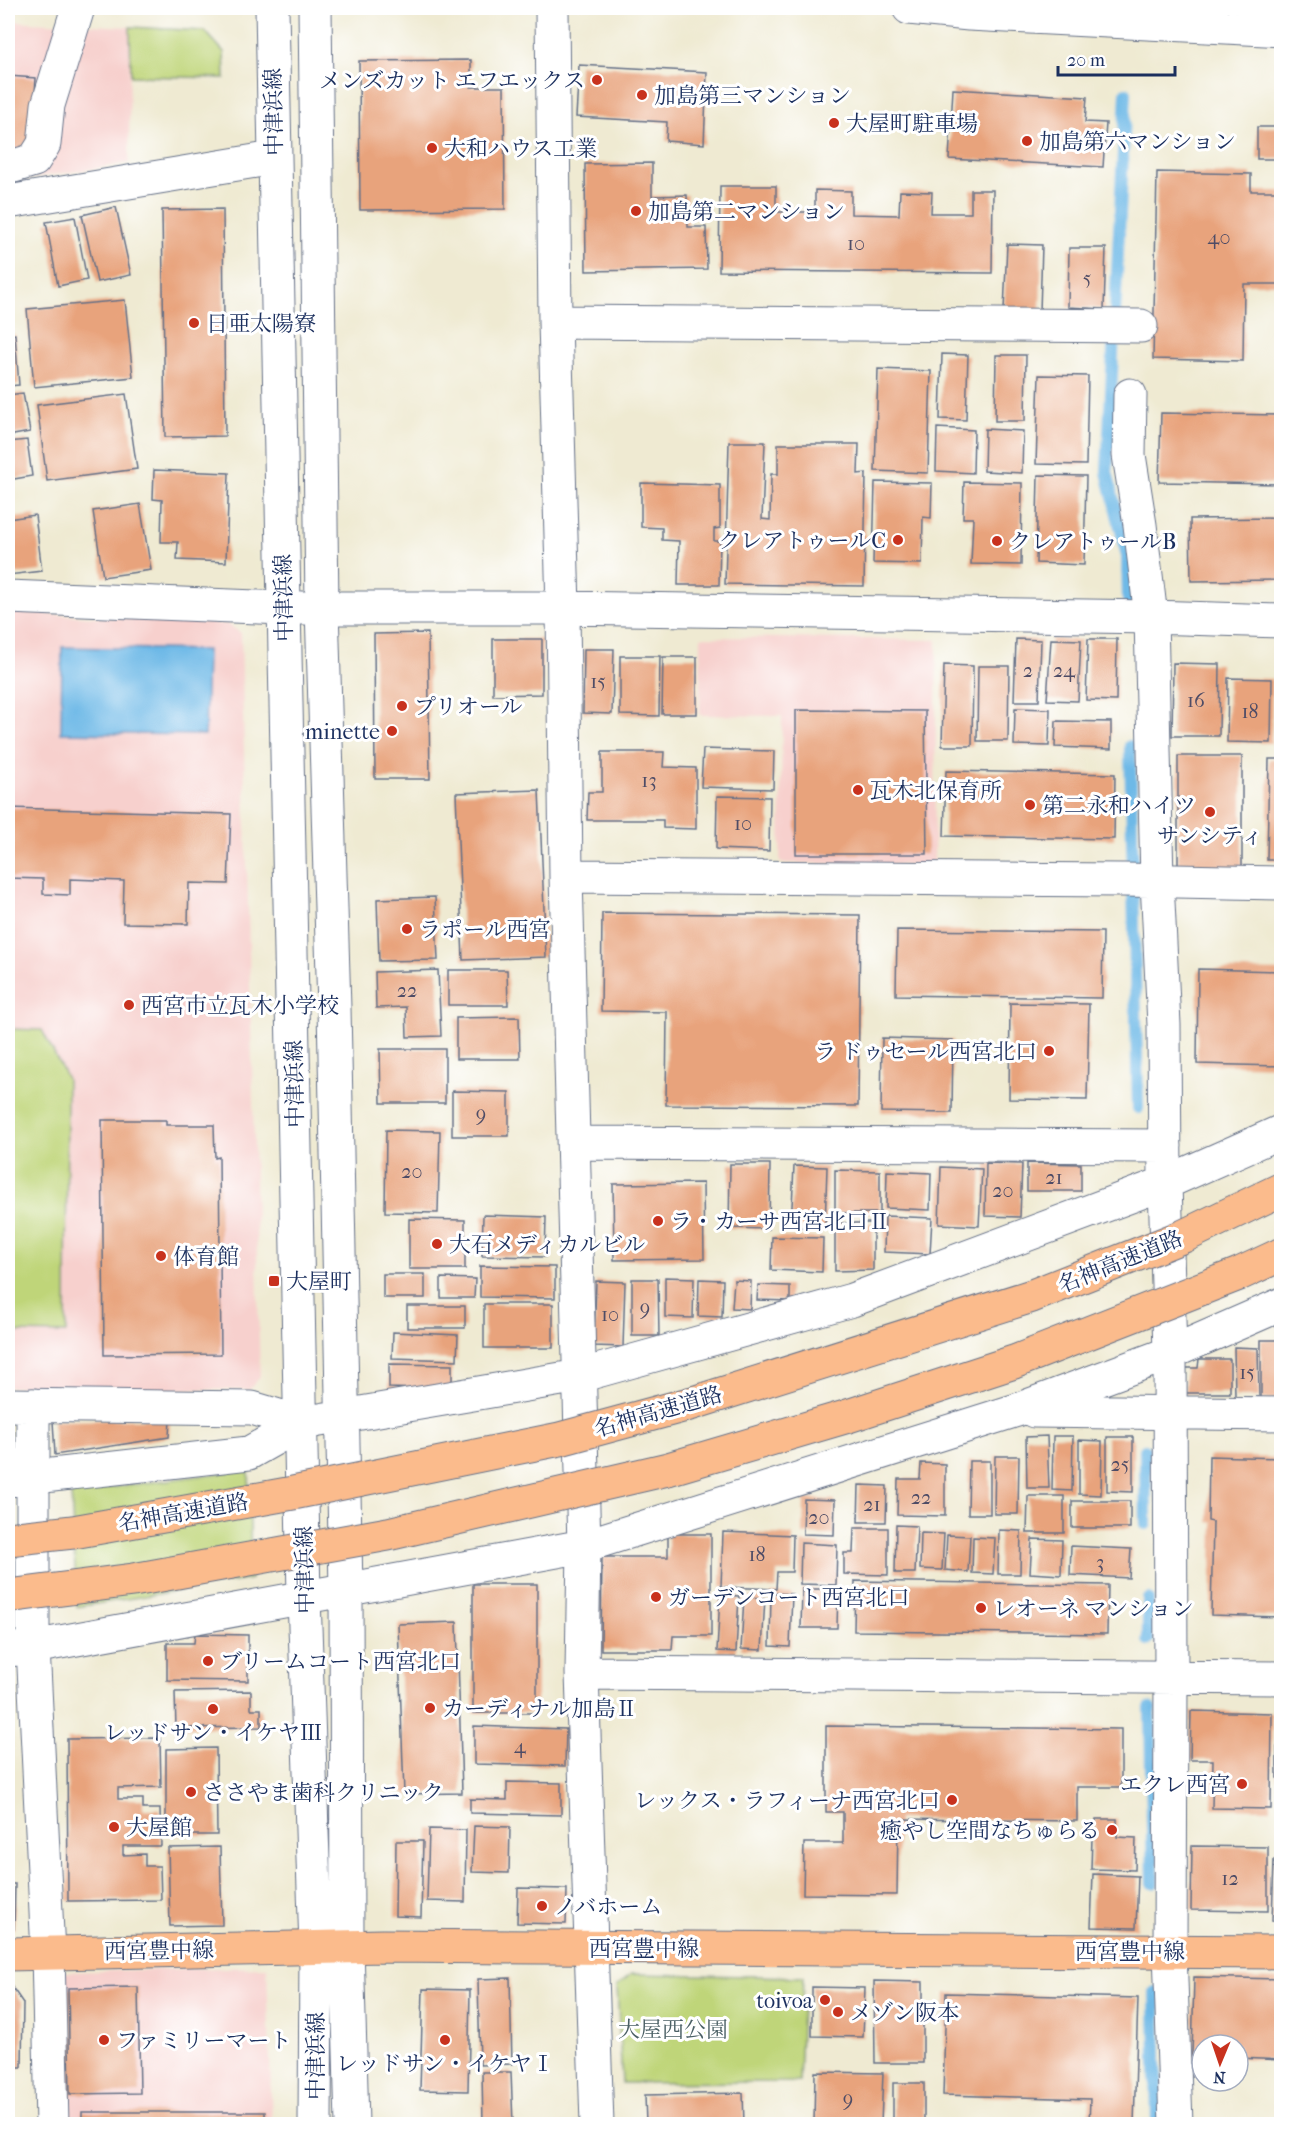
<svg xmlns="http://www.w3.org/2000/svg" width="1289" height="2132" font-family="'IM FELL French Canon','Noto Serif JP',serif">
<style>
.built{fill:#f7d0cd}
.green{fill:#bfd579;stroke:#6d826c;stroke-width:1.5}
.water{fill:#6eb9e7;stroke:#4474a2;stroke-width:1.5}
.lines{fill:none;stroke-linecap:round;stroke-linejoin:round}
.stream{stroke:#6eb9e7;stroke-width:12}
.building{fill:#e8a37c}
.minor-casing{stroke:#657087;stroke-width:35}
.major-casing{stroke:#657087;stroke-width:35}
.minor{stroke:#fff;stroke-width:33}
.major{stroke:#fbbb8c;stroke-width:33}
.highway-bridge-casing{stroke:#657087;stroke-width:35;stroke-linecap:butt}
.highway-bridge{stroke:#fbbb8c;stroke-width:33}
.poi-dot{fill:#c8321e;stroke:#fff;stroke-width:2}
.labels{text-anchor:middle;stroke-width:6;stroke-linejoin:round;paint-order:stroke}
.number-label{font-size:20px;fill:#4e4c66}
.poi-label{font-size:22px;fill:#1b2f5e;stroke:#fff;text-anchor:start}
.street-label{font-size:22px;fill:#1b2f5e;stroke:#fff}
.park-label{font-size:22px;fill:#4c6166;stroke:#fff}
</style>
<rect width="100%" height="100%" fill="#fff"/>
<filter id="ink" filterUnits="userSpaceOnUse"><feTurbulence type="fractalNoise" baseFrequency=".0167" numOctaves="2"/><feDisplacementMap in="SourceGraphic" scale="12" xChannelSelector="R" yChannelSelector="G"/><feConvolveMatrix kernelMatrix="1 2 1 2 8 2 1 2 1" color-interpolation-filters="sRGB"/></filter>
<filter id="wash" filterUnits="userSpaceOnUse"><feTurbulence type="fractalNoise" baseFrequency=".008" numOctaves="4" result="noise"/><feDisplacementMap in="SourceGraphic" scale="24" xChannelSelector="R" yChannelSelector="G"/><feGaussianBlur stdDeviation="1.35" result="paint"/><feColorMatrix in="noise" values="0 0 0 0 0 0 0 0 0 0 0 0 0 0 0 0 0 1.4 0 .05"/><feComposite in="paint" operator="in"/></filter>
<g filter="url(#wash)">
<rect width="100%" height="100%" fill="#efead2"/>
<path class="built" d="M8,21L130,27L129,163L8,182Z
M8,612L227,624L241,633L260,1377L249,1390L8,1387Z
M701,637L937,640L934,865L780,863L782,716L700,715Z
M267,1967L272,2124H68L63,1972Z"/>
<path class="green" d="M130,27L205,31L224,52L225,78L131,76Z
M8,1029L42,1030L67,1079L66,1333L8,1332Z
M249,1469L251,1579L77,1607L71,1493Z
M631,1974L803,1977L799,2082L622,2083L617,1986Z"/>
<path class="water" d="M62,647L207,650L205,735L61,733Z"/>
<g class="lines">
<path class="stream" d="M1126,93L1107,472L1127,556L1128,600
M1130,746L1138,1108
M1145,1450L1146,1524
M1148,1599V1640
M1150,1708L1153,1883
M1155,1992L1157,2124"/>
</g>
<g id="blocks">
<path class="building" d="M471,60V87H504L505,209L360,210L359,61Z
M579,65L707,72L704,144L666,141L667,122L576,117Z
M8,76L36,78L31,149L8,148Z
M953,89L1087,97L1085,122L1106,123L1103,167L949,159Z
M1257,127H1282V159H1257Z
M652,163V196L687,195L688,227H706L707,269L586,271L585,164Z
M1157,172L1251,174V191H1282V284H1244L1243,361L1153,359Z
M720,186H776V212H815V190L851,191V214L899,215L900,191L932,192L931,213H971V190H993L992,273L719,271Z
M116,207L131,275L97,282L82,215Z
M223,209L225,436L165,437L162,210Z
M75,217L87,280L58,286L46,222Z
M1007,244L1042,245L1040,312L1004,310Z
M1069,248H1106L1104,309L1068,307Z
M125,300L133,377L34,387L27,309Z
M15,334L19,385L8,386V335Z
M942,354L968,355L966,420L940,419Z
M996,355H1026L1025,421H995Z
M878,369L931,371L928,473L875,471Z
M1039,375L1088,376L1086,465L1036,464Z
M23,393L30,432L8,436V395Z
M126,394L137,469L47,481L37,405Z
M1161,413L1282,415V484L1159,482Z
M937,428L974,430L973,473L936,471Z
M985,429L1023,431L1022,473L984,471Z
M27,440L32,476L8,480V442Z
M729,442H765L762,519L770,520L771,474H778V444H859L858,474L866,473L864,586L725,584Z
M154,470L229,473L226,562L177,560L178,542H161L162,500L153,499Z
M1038,475L1086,476L1084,565L1036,563Z
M875,482L932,483L931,518L923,517L922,564L873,563Z
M964,482L1022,483L1021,565L971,564L973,518H963Z
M641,483L720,485V528L714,529V541H720L719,585H678L679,541L662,540V528L641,527Z
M140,504L151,570L103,577L93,511Z
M35,515L42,571L8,575V519Z
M1282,518V580L1191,581L1190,519Z
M428,633L430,779H375L374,634Z
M493,639H542V694L493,695Z
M1016,639L1041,640L1039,701H1014Z
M1051,639L1081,640L1078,701L1047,700Z
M1088,639H1117L1116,701L1086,700Z
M584,649H614L612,714L583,713Z
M620,656H660L659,716L620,715Z
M663,657H697V714H662Z
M1173,663L1220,664L1219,736H1172Z
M944,665L973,666L972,746H942Z
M978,666H1009L1008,741H977Z
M1228,678L1272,679L1271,743L1227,742Z
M1279,697H1282V745H1279Z
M1015,708L1050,709L1049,746L1014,745Z
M796,710L925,711L927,854H796Z
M1056,721L1111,722V749L1055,747Z
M703,749L774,751L773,789L701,787Z
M602,752H664L663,767L696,768V829L663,828V820H587L588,792H602Z
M1178,756H1242V869H1178Z
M1269,759H1282V860H1267Z
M946,771L1115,774L1114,839L944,836Z
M539,790L546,957L463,960L456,793Z
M717,796L770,797L769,851L716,849Z
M8,808L231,814L228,884L189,883L188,924L123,923L124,881L70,879V895L43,894V879L8,878Z
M435,897L438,960L379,961L377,899Z
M602,913L860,915L858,1106L666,1105L667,1012L601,1011Z
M897,930L1103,932L1102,998L896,995Z
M1198,969L1282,971V1066L1197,1064Z
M438,970L441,1036L407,1037L406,1007L376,1008L375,972Z
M448,970H507L508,1005H448Z
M1010,1003L1089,1004L1087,1100L1009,1099Z
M519,1017L520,1059H456V1018Z
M882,1038L953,1040L952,1113L881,1112Z
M380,1049H445V1103H381Z
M452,1091L509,1092V1136H452Z
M102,1120H166V1125H214L215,1158L219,1157L221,1354L104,1355Z
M386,1130L440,1131L438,1213L385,1212Z
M986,1163L1022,1164L1020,1217L985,1216Z
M1027,1163L1081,1164V1191H1027Z
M730,1164H770L769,1229L729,1228Z
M794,1166L827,1167L825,1228L791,1227Z
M941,1167L982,1169L979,1226L939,1224Z
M835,1170L880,1171V1213H835Z
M887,1171L931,1173L930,1210L886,1208Z
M703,1183L704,1259L614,1260L613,1184Z
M483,1215L546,1217L545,1257L482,1256Z
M885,1216L932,1218L930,1254L884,1252Z
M409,1219L465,1220V1269H409Z
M835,1223H873V1270L835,1271Z
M772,1237L823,1238L822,1272L771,1270Z
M480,1266L555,1267V1298L480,1297Z
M383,1274H425V1298H383Z
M665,1277L694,1278L693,1318L665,1317Z
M441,1278L475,1279L474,1298H441Z
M632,1279H658L659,1336H632Z
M699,1279L723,1280L722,1317L698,1316Z
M734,1280L751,1281L750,1309L732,1308Z
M596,1281L625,1282L623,1347L594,1346Z
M758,1285L790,1286V1301L757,1300Z
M484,1304H553V1348H484Z
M407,1306H465V1328H407Z
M393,1332L458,1335L457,1360L392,1358Z
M1261,1340H1282V1399H1261Z
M1234,1347L1258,1348L1259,1397H1235Z
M1199,1359H1230V1393H1185V1368H1198Z
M389,1364L452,1365V1390L389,1388Z
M170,1419L169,1437L55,1455L53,1421Z
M1047,1436L1049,1488H1027L1026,1437Z
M1053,1436H1073L1072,1491L1052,1490Z
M1107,1437H1133V1492L1107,1491Z
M1079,1440L1102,1441L1101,1495L1079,1494Z
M995,1456H1019L1018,1514H994Z
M1209,1456L1282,1458V1617L1211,1615L1213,1522L1208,1521Z
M969,1461H990V1514H968Z
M921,1463L945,1464V1516L897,1515L898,1479H920Z
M859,1485L887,1486L886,1522H858Z
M1028,1496H1064V1533H1027Z
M804,1499L835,1500L834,1535L803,1534Z
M1072,1501H1130V1528H1072Z
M896,1525L917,1526L915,1573H895Z
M854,1528H888V1575L844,1574V1553H853Z
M999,1530L1021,1531L1020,1574H998Z
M723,1532L793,1535L792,1572H777L776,1589L721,1587Z
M921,1533L944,1534L942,1570L920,1569Z
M668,1534H711V1636H673L672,1650H601L602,1557H668Z
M947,1535L970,1536L968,1572L945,1570Z
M973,1537L995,1538L993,1574L972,1573Z
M1032,1539L1062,1540L1061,1575L1030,1573Z
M801,1543L837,1545L836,1585L800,1584Z
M1071,1546L1131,1549L1129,1578L1070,1575Z
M855,1581L1108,1585L1107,1634L854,1631Z
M473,1584H537V1713H473Z
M802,1589H838L837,1628H801Z
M771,1593L792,1594L790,1647L770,1646Z
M720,1595L739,1596L736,1652L717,1651Z
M744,1597L765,1598L762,1650L741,1649Z
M457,1622L462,1793L404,1794L398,1624Z
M195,1634L248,1635V1681L167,1680V1643H194Z
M251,1691V1709H261V1727L176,1728L175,1692Z
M1191,1711L1272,1713L1271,1809L1212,1808L1213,1760H1190Z
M474,1726L566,1729L565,1766L474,1764Z
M826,1726L1121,1729V1787H1077V1821L898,1819L897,1895L803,1894L804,1843H843V1812H826Z
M160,1738L161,1787L118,1788V1799H143V1809H160L161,1846H123V1855L145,1854V1866H160L161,1900L68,1901L67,1739Z
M1277,1747H1282V1778H1277Z
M216,1748L217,1835H166V1749Z
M507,1782L561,1783V1815L470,1813V1799L507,1800Z
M1096,1819H1117V1837L1136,1838L1135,1870L1091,1869L1092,1837H1095Z
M474,1826L510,1827L509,1873L472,1872Z
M429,1829L466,1830L465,1902L427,1901Z
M396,1841H423L421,1917L395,1916Z
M1192,1846L1268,1847V1911L1191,1910Z
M220,1847L222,1925L170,1926L168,1848Z
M1274,1860H1282V1922L1272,1921Z
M1093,1874L1138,1876L1136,1928L1091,1927Z
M8,1884H15L14,1929H8Z
M518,1888L567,1889L566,1924L517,1923Z
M1194,1977L1282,1979V2060L1238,2058V2045H1202V2057H1192Z
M510,1978L512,2064L480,2065L478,1979Z
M874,1981L923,1982V2063H875Z
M8,1984H10L23,2003L22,2067H8Z
M138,1987L140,2093L70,2094L68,1988Z
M812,1987L865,1988L863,2037L812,2036Z
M423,1989L470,1990L468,2091L420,2090Z
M946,1993L1138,1998L1134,2124H1089L1090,2099L943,2095Z
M482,2072H511L513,2124H483Z
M815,2072L883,2073L881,2124H814Z
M893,2083H924V2124H893Z
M743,2093L744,2124H646L645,2095Z
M82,2112H265V2124H82Z
M425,2120L476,2121L475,2124H425Z"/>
</g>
</g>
<g filter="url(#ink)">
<use href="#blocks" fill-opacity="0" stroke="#657087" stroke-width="1.5"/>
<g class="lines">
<g class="minor-casing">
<path id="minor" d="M272,8L304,1597L316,1947L315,2124
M315,8L322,608L334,1008L346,1589L347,1946L352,2124
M552,8L555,322L563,608L566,876L584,1546L582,1673L597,2124
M909,8L969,14L1282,30
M8,166H14L34,160L44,144L48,105L78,8
M8,202L274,158
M555,322L1141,326
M1130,395L1129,455L1140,525L1151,617L1157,881L1164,1025L1165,1183L1170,1353L1171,1677L1170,1951L1176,2124
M8,597L283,608H563L1151,617L1282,621
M566,876L1124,880L1282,883
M574,1143L1165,1146
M8,1405L252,1408L302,1423
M33,1405V1647L48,1953L52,2124
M1034,1411L1282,1414
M8,1480L249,1453L302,1423L579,1376L852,1300L1165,1183L1282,1131
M8,1650L33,1647L584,1546L1017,1410L1170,1353L1282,1304
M582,1673L1282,1678"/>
</g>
<g class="major-casing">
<path id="major" d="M8,1954L383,1946L1282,1952"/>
</g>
<use href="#minor" class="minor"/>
<use href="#major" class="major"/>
<g class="highway-bridge-casing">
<path id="highway-bridge" d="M8,1539L73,1532L293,1493L560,1439L693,1403L1032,1296L1184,1236L1282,1189
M8,1596L133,1580L388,1534L668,1469L845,1417L1014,1362L1239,1274L1282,1254"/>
</g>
<use href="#highway-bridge" class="highway-bridge"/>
</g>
</g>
<g class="poi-dot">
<circle cx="597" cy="80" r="6"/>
<circle cx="642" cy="95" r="6"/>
<circle cx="834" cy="123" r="6"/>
<circle cx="1027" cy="141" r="6"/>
<circle cx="432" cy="148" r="6"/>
<circle cx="636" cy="211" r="6"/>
<circle cx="194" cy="323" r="6"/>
<circle cx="898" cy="540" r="6"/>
<circle cx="997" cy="541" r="6"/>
<circle cx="402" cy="706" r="6"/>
<circle cx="392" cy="731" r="6"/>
<circle cx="858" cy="790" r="6"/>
<circle cx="1030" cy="805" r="6"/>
<circle cx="1210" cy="812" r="6"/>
<circle cx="407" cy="929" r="6"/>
<circle cx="129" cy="1005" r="6"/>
<circle cx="1049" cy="1051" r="6"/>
<circle cx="658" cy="1221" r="6"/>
<circle cx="437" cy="1244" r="6"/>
<circle cx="161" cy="1256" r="6"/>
<rect x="268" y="1275" width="12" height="12" rx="3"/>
<circle cx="656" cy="1597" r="6"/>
<circle cx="981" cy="1608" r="6"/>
<circle cx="208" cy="1661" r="6"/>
<circle cx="430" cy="1708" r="6"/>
<circle cx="213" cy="1709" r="6"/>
<circle cx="1242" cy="1784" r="6"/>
<circle cx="191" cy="1792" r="6"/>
<circle cx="952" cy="1800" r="6"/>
<circle cx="114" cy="1827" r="6"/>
<circle cx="1112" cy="1830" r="6"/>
<circle cx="542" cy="1906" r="6"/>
<circle cx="825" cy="2000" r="6"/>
<circle cx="838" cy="2012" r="6"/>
<circle cx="104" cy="2040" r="6"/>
<circle cx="445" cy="2040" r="6"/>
</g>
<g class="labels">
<g class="number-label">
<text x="1219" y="244">40</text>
<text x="856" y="250">10</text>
<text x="1087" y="285">5</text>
<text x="1028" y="677">2</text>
<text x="1064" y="677">24</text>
<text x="598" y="688">15</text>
<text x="1196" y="707">16</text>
<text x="1250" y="718">18</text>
<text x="649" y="787">13</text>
<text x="743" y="830">10</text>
<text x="407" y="997">22</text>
<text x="481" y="1121">9</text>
<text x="412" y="1178">20</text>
<text x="1054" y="1184">21</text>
<text x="1003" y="1197">20</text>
<text x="645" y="1315">9</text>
<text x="610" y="1321">10</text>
<text x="1247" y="1379">15</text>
<text x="1120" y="1471">25</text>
<text x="921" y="1504">22</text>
<text x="872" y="1511">21</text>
<text x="819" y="1524">20</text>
<text x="757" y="1561">18</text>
<text x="1100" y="1569">3</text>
<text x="520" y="1753">4</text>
<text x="1230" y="1885">12</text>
<text x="848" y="2106">9</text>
</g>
<g class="poi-label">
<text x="585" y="88" text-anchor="end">メンズカット エフエックス</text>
<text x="654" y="103">加島第三マンション</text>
<text x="846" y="131">大屋町駐車場</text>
<text x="1039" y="149">加島第六マンション</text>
<text x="444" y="156">大和ハウス工業</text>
<text x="648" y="219">加島第二マンション</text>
<text x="206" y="331">日亜太陽寮</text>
<text x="886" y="548" text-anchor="end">クレアトゥールC</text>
<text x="1009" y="549">クレアトゥールB</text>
<text x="414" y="714">プリオール</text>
<text x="380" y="739" text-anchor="end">minette</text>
<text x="870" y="798">瓦木北保育所</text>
<text x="1042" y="813">第二永和ハイツ</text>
<text x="1210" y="843" text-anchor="middle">サンシティ</text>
<text x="419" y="937">ラポール西宮</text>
<text x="141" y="1013">西宮市立瓦木小学校</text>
<text x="1037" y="1059" text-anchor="end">ラ ドゥセール西宮北口</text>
<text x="670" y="1229">ラ・カーサ西宮北口Ⅱ</text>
<text x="449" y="1252">大石メディカルビル</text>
<text x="173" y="1264">体育館</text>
<text x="286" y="1289">大屋町</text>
<text x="668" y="1605">ガーデンコート西宮北口</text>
<text x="993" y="1616">レオーネ マンション</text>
<text x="220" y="1669">ブリームコート西宮北口</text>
<text x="442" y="1716">カーディナル加島Ⅱ</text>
<text x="213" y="1740" text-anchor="middle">レッドサン・イケヤⅢ</text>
<text x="1230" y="1792" text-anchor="end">エクレ西宮</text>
<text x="203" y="1800">ささやま歯科クリニック</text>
<text x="940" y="1808" text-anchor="end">レックス・ラフィーナ西宮北口</text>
<text x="126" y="1835">大屋館</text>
<text x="1100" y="1838" text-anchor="end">癒やし空間なちゅらる</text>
<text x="554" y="1914">ノバホーム</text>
<text x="813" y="2008" text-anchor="end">toivoa</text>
<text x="850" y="2020">メゾン阪本</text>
<text x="116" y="2048">ファミリーマート</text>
<text x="445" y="2071" text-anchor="middle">レッドサン・イケヤⅠ</text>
</g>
<g class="street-label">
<text transform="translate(273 112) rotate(-91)" y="8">中津浜線</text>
<text transform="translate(283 598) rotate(-91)" y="8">中津浜線</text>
<text transform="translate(294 1084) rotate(-91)" y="8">中津浜線</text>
<text transform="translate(1120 1261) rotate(-22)" y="8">名神高速道路</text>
<text transform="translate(658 1411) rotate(-16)" y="8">名神高速道路</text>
<text transform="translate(183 1512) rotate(-10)" y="8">名神高速道路</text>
<text transform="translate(304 1570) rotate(-91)" y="8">中津浜線</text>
<text x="644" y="1956">西宮豊中線</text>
<text transform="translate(159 1950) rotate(-1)" y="8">西宮豊中線</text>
<text x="1130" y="1959">西宮豊中線</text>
<text transform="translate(315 2056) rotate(-90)" y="8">中津浜線</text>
</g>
<g class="park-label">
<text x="673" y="2037">大屋西公園</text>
</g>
</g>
<rect width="1289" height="2132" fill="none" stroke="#fff" stroke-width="30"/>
<g transform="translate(1220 2063) rotate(182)"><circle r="28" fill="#ffffff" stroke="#a4acbf" stroke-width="1.5"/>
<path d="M0-4.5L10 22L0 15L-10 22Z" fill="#c8321e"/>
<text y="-9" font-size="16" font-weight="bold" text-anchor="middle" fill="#1b2f5e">N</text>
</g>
<path d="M1058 66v9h117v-9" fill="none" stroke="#1b2f5e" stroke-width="3"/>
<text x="1067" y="66" font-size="18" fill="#1b2f5e" stroke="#ffffff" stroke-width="4.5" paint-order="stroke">20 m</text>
</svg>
